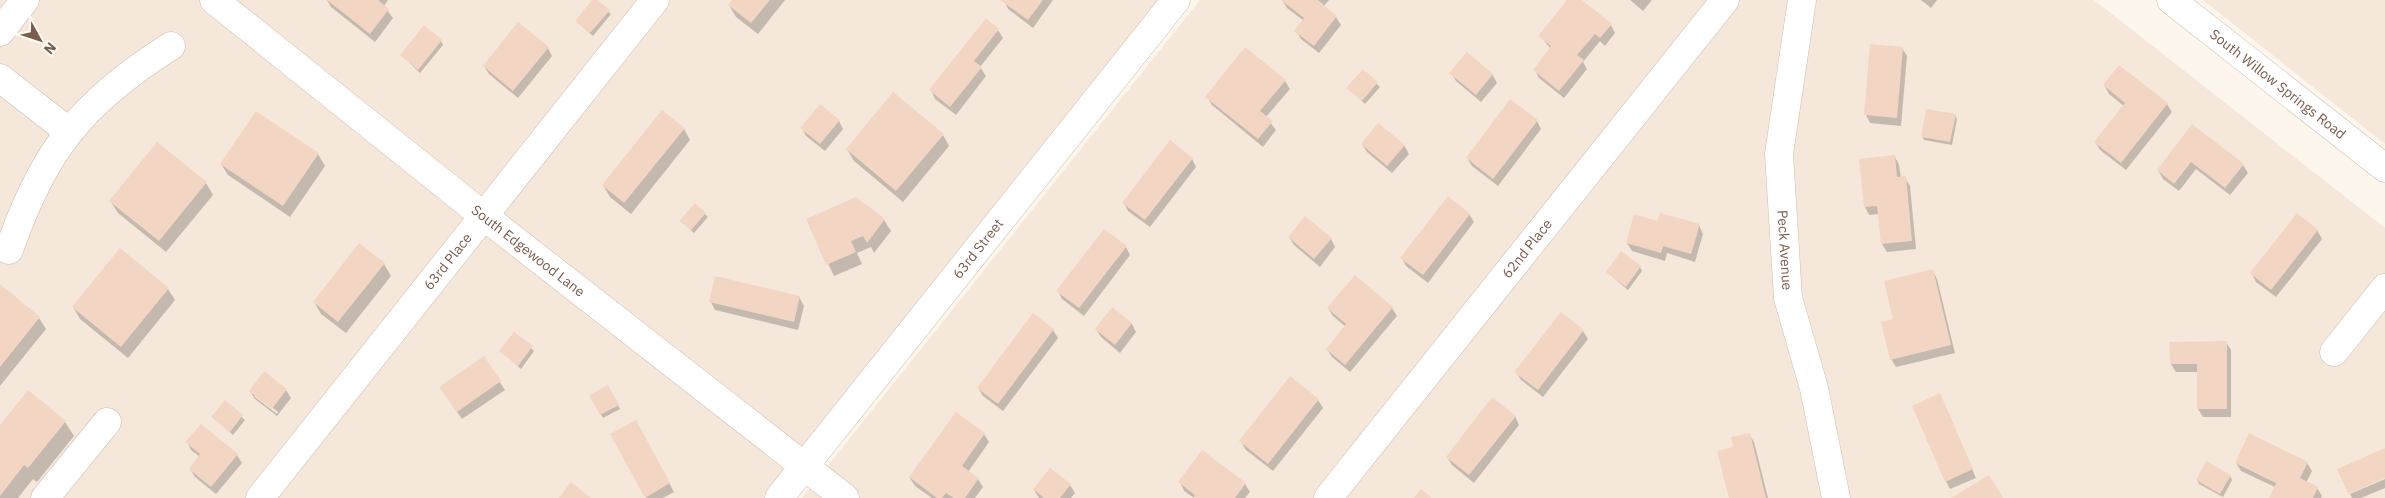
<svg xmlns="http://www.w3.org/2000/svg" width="2385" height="498" font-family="'IBM Plex Sans',sans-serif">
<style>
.residential{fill:#f5e8da}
.shadow{fill:#0003;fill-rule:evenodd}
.building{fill:#f3d5c3}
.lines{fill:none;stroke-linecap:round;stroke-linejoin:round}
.minor-casing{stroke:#d1beb0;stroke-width:29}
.minor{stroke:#fff;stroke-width:28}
.labels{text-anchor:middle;stroke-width:4.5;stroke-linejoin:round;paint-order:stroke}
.street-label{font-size:14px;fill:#7a5c4d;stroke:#fffaf3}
</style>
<rect width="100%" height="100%" fill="#fdf6ec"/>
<path class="residential" d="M0,0H1162L764,498H0Z
M1200,0H2094L2385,228V498H802Z
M2203,0H2385V144Z"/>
<path class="shadow" d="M327,0H388L384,6L393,18L375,42L331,7Z
M593,0L611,14L593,36L576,21Z
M733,0H785L758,34L736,17L729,5Z
M1004,0H1053L1033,28L1008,9Z
M1282,0H1329L1323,7L1336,17L1341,25L1319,53L1301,39L1296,31L1304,21L1287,8Z
M1568,0H1580L1611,25L1615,33L1605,46L1600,41L1583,62L1587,69L1564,98L1539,78L1535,70L1551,49L1540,36Z
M1630,0H1652L1643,11Z
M1921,0H1937L1931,8Z
M998,30L1003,38L980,67L986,76L956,115L935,99L931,90Z
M441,41L443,45L420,73L401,55Z
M548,48L552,56L518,98L489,74L484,66Z
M1902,48L1907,56L1901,126L1870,123L1866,115Z
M1363,70L1380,87L1365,104L1348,88Z
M1451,73L1492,74L1497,83L1481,102L1456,81Z
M1285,81L1290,89L1266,117L1276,130L1263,147L1212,105L1207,97Z
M2104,85L2167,104L2172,112L2126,170L2100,150L2095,142L2124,106L2109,94Z
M1955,115L1957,119L1952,145L1924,140L1922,136Z
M839,121L843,129L825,151L806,136L802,128Z
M1537,121L1541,129L1498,186L1472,166L1467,158Z
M2192,126L2243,165L2248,173L2230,195L2196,169L2179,191L2163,179L2158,170Z
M684,129L690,140L631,214L610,197L603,185Z
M943,135L949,146L903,202L854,161L847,149Z
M1362,144L1404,145L1409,154L1392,173L1367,152Z
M318,154L325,166L290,217L228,175L221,164Z
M1895,157L1899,165L1901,178H1905L1910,186L1916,249L1887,252L1882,244L1879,214L1869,215L1865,207Z
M1192,159L1196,167L1150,227L1128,211L1124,203Z
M206,183L213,195L166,252L118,213L111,202Z
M705,214L708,217L694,233L681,221Z
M1469,214L1474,222L1428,283L1406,266L1402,258Z
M807,220H884L891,231L874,253L871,247L857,253L862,264L834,276Z
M1658,223L1699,225L1703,234L1695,262L1667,253L1665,261L1632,251L1627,243Z
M2317,230L2322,239L2276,297L2256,282L2252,274Z
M1289,237L1331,239L1335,247L1320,267L1294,245Z
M359,245L384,264L391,276L346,333L321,314L314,302Z
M1126,247L1130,255L1084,316L1062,299L1058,291Z
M1640,267L1642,271L1628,290L1607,272Z
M1933,271L1937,279L1955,353L1896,367L1891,359L1895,319Z
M1355,277L1392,308L1397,316L1350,372L1332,357L1327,349L1346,327L1333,316L1328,308Z
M0,286L39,318L46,329L0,386Z
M168,289L175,300L128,358L80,319L73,307Z
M799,297L804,306L798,330L715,310L711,302Z
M1112,309L1132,324L1136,332L1120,353L1101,337L1096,329Z
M1561,314L1583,331L1588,339L1543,397L1521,380L1516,372Z
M1053,330L1058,338L1003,411L983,396L978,388Z
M514,333L534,351L521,369L501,351Z
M2226,342L2231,350V417H2203L2198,409V372H2176L2171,364V343Z
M484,358L505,390L462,419L446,396Z
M264,373L286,390L291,398L277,416L255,399L250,391ZM255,394L278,412L277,414L255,397Z
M608,387L620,409L603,418L591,396Z
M1318,400L1323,408L1273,471L1246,450L1241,442Z
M225,402L245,420L233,435L213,417Z
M1944,403L1976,478L1950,489L1946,481Z
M957,414L984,434L989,442L968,472L978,479L983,487L975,498H932L915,486L910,478Z
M1515,416L1519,425L1474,483L1452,465L1447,457Z
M65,422L74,436L37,482L33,479L18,498H0V427Z
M636,422L674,492L663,498H646L612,435Z
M1749,434L1754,442L1768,498H1730L1735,448Z
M187,442L237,455L242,463L216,494L195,477L190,469L200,457L191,450Z
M2236,463H2307L2312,471L2306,483L2317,488L2322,496L2321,498H2270L2275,487L2241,471Z
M2230,476L2232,480L2223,497L2199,484L2197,480Z
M2385,479V488L2361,498H2352L2350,494Z
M1180,482L1245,484L1250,492L1245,498H1194L1184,491Z
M1070,485L1075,493L1071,498H1039L1034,490Z"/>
<path class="building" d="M327,0H378L389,9L370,34Z
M592,0H598L610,10L590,33L575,21Z
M732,0H770L751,23L728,5Z
M1000,0H1043L1028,20Z
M1281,0H1318L1337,16L1314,46L1294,31L1304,18Z
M1567,0H1582L1612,24L1600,38L1595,34L1577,55L1584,60L1559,91L1533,70L1551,46L1538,36Z
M986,18L999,29L974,61L982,67L950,107L929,90Z
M518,22L549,47L513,91L483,66Z
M424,25L442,40L418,70L400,55Z
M1870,44L1903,47L1897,118L1864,115Z
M1245,47L1286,80L1260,111L1273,121L1258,139L1205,97Z
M1467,52L1493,74L1476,95L1449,73Z
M2119,65L2168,103L2121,163L2094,142L2125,103L2103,85Z
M1363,69L1378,82L1362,101L1346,88Z
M893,92L944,134L896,191L846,149Z
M1510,99L1538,120L1493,179L1466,158Z
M820,104L840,120L820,144L800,128Z
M1926,109L1956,114L1950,142L1921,137Z
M662,110L685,128L624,203L602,185Z
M256,111L319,153L283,206L220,164Z
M1378,123L1405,145L1387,166L1361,144Z
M2192,124L2244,164L2225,188L2191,162L2174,184L2157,170Z
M1170,140L1193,158L1145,220L1122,203Z
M157,142L207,182L159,241L109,201Z
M1895,155L1897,177L1906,176L1912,241L1881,244L1877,206L1864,207L1859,159Z
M1448,196L1470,214L1423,275L1400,258Z
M856,197L885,219L867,243L863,236L851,241L856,252L826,265L806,219Z
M695,203L706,213L691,230L679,221Z
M1660,213L1700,224L1691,254L1663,246L1661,253L1626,243L1634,214L1657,221Z
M2297,213L2318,230L2271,290L2250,273Z
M1305,216L1332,238L1314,259L1288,237Z
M1104,229L1127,246L1079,308L1056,291Z
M359,243L385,263L338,322L313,302Z
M120,248L169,288L121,347L72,307Z
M1621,251L1641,266L1626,287L1606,272Z
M1933,269L1951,345L1890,360L1881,322L1893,319L1884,281Z
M1355,275L1393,307L1345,365L1326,349L1346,324L1327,308Z
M715,276L800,296L794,322L709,302Z
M0,284L40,317L0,367Z
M1112,307L1132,323L1115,345L1095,329Z
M1561,312L1584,330L1538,390L1514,372Z
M1033,313L1054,329L998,404L977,388Z
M514,332L533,346L518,366L499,351Z
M2227,341V409H2197V364H2170L2169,342Z
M484,356L501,381L457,412L439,387Z
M264,371L287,389L272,409L249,391Z
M1290,376L1319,399L1268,464L1239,441Z
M608,385L619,405L600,415L589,395Z
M28,390L66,421L28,468L24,465L0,496V425Z
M1940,393L1973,469L1945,482L1912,406Z
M1492,397L1516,416L1469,475L1446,457Z
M225,400L243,415L230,432L211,417Z
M956,412L985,433L962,466L979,478L965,498H954L946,493L942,498H937L909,477Z
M636,420L670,483L645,498L610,434Z
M201,424L238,454L211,487L189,469L200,454L185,442Z
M1750,433L1766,498H1729L1717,451L1733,447L1731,437Z
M2249,433L2308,462L2300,478L2318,487L2313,498H2269L2276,483L2235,463Z
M2385,448V478L2348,494L2337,469Z
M1202,450L1246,483L1235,498H1193L1195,495L1178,482Z
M2206,461L2231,475L2220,494L2196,480Z
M1050,468L1071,484L1060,498H1044L1033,489Z
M1989,475L2003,498H1951Z
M571,482L591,498H559Z
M1421,489L1432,498H1414Z"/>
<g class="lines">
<g class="minor-casing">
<g id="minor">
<path id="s1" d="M214,0L485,217L845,498"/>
<path id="s2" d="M1802,0L1779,154L1788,298L1814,388L1836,498"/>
<path id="s3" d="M2171,0L2385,168"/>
<path d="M0,32L25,0"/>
<path d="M0,78L68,131"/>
<path d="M9,250C43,151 82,102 171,46"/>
<path d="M2334,352L2385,288"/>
<path d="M45,498L107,422"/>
<path id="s4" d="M260,498L655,0"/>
<path id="s5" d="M779,498L1176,0"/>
<path id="s6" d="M1328,498L1725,0"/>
</g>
</g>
<use href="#minor" class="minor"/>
</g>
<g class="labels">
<g class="street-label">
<text dy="5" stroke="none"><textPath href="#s3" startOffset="136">South Willow Springs Road</textPath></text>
<text dy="5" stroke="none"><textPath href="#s5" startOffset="319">63rd Street</textPath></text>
<text dy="5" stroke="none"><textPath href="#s6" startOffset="319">62nd Place</textPath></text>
<text dy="5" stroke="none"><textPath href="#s1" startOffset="402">South Edgewood Lane</textPath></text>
<text dy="5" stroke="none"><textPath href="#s2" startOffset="252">Peck Avenue</textPath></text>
<text dy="5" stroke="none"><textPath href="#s4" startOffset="302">63rd Place</textPath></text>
</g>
</g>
<g transform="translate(40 40) rotate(130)" stroke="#fffaf3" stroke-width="4" paint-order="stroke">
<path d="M0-4L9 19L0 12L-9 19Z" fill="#7a5c4d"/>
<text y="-8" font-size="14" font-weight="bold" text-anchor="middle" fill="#7a5c4d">N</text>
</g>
</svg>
